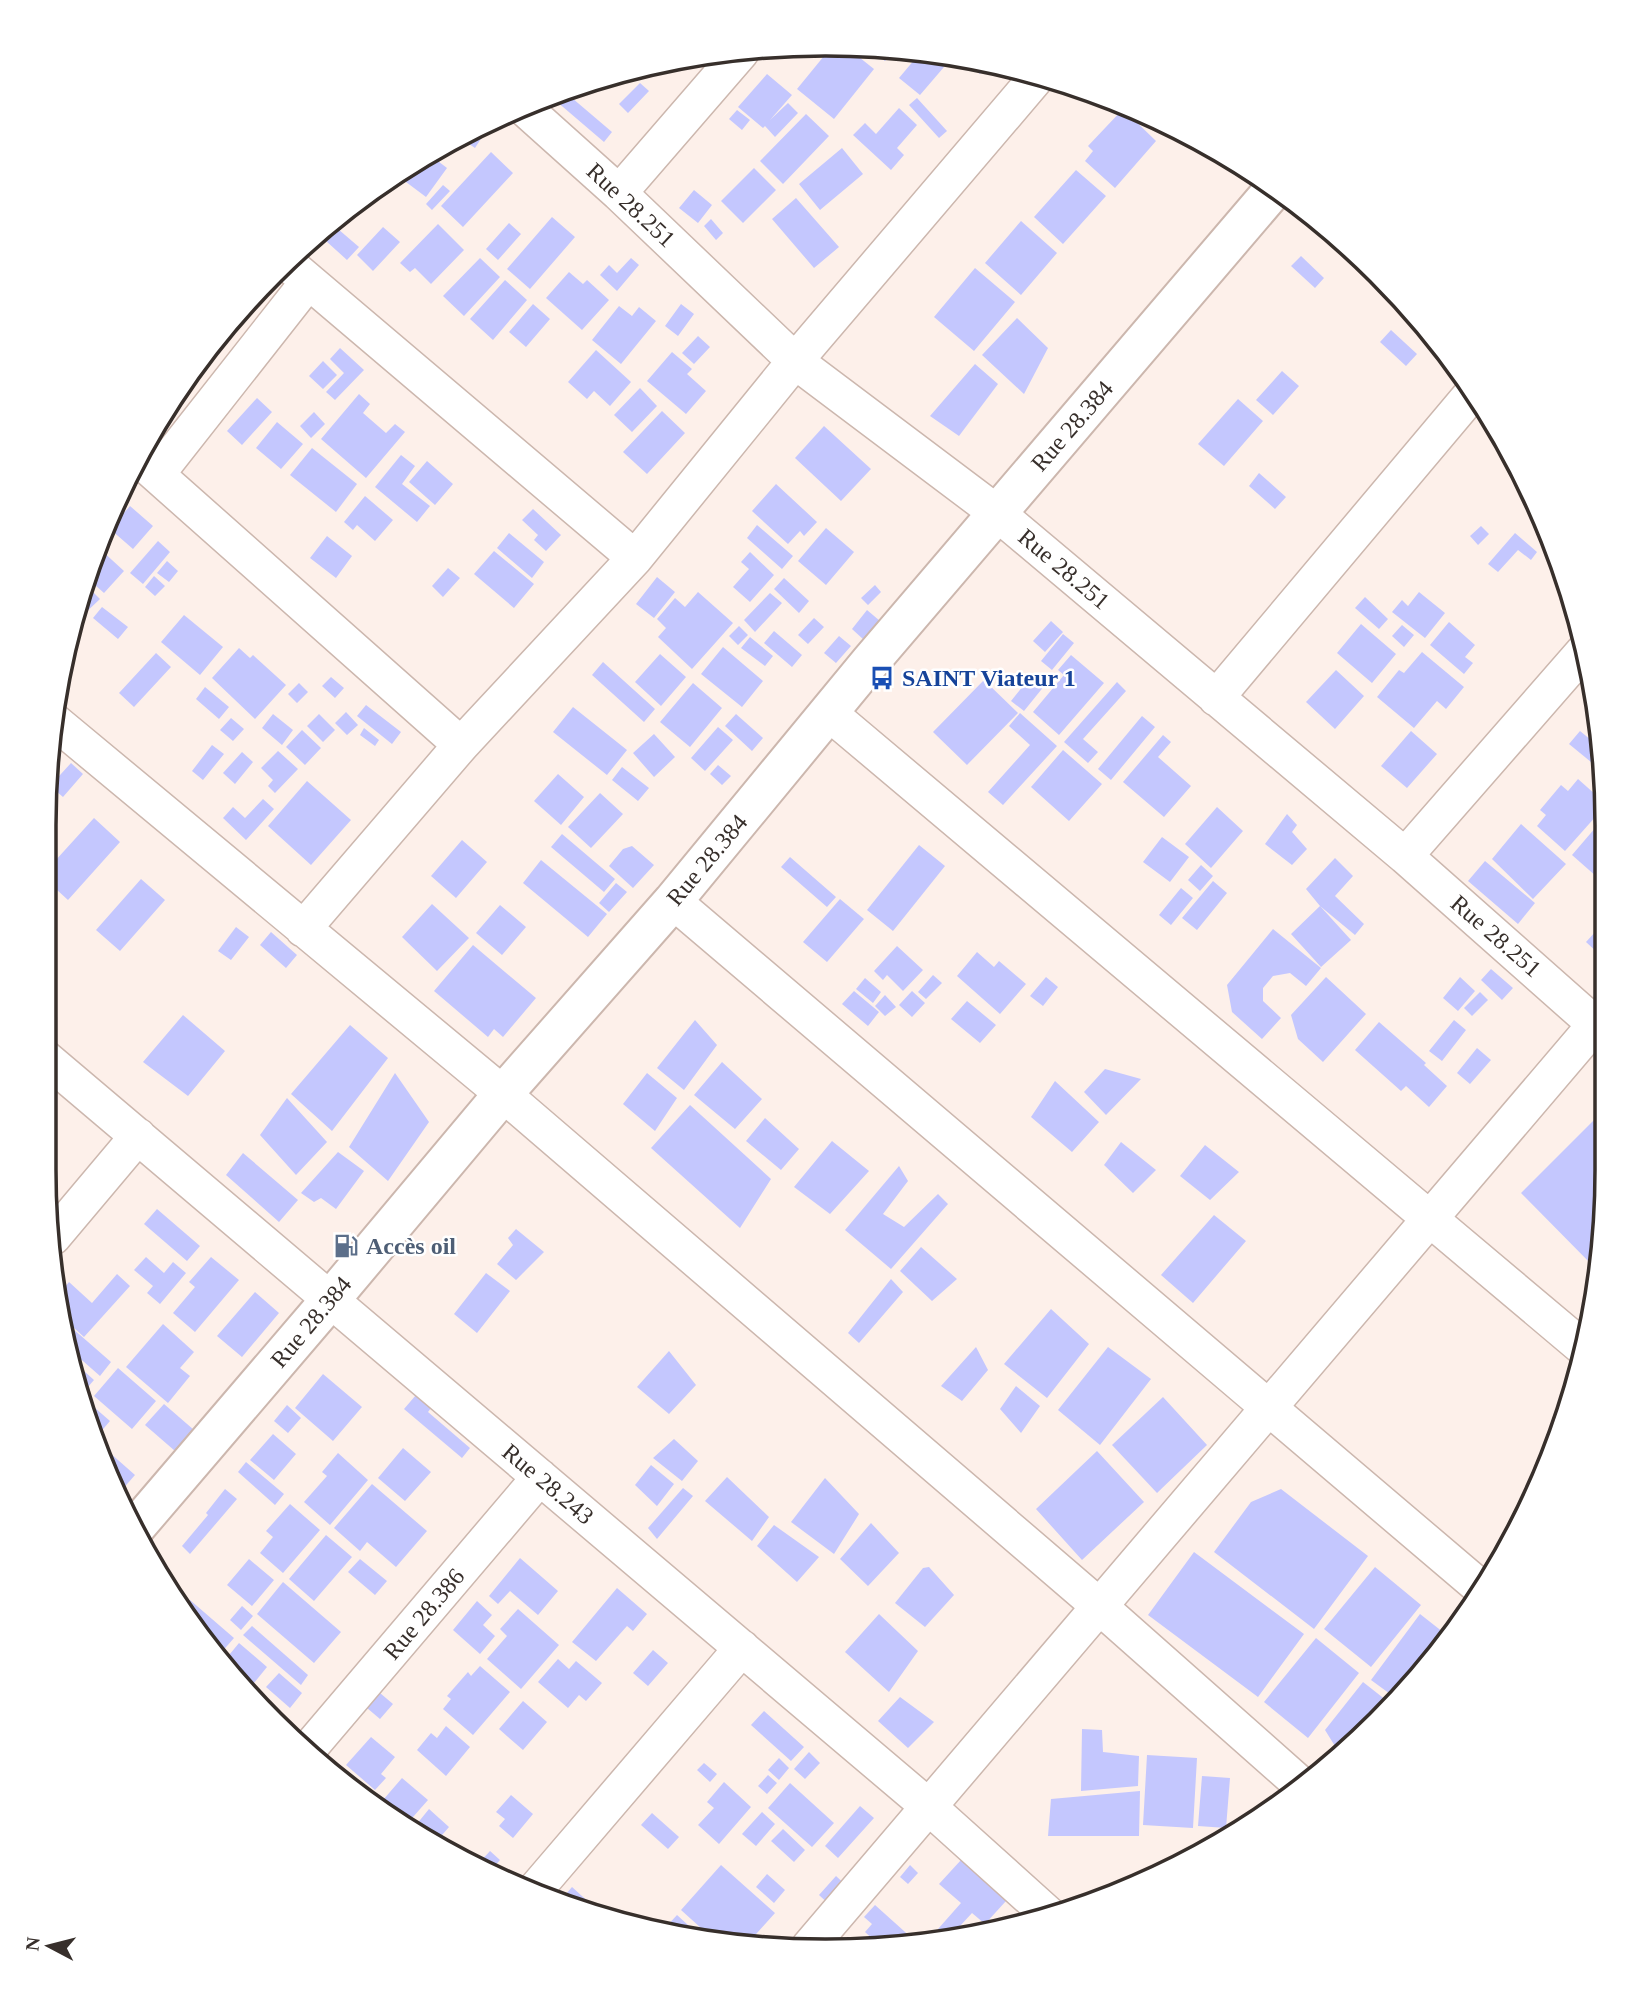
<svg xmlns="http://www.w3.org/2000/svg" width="1651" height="1995" font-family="'Times New Roman',serif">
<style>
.building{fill:#c4c7fe}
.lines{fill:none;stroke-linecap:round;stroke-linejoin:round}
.street-casing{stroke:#ccb7ae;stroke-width:38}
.secondary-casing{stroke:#ccb7ae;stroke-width:42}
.street{stroke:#fff;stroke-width:35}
.secondary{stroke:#fff;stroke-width:38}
.labels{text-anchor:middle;stroke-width:5;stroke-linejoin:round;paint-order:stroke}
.street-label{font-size:24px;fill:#372f2b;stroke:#fff}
.transit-label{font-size:24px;font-weight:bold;fill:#164399;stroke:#fff;text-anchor:start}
.service-label{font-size:24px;font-weight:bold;fill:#4e5e75;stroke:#fff;text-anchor:start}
.rim{fill:none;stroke:#372f2b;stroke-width:3.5}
</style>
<rect width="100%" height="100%" fill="#fdf0ea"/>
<path class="building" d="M833,45L845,46L874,69L834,119L797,89Z
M868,48L894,50L885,61Z
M920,53L929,54L944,67L920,95L899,78Z
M958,57L978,59L988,62L980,74Z
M767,74L792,95L770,120L788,103L798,113L775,137L765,126L763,128L738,107Z
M640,83L649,91L628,113L619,104Z
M565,92L612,132L604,142L556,101Z
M917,98L947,131L939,138L909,105Z
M899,108L917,125L897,148L904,155L891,170L853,135L865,123L876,134Z
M1123,109L1156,141L1115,188L1085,161L1093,151L1088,146Z
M737,110L750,120L742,130L729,119Z
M806,114L829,136L783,184L760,161Z
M477,129L484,134L475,148L462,139Z
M842,148L863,174L820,210L799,184Z
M491,152L513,173L463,227L441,206Z
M430,155L447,168L426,197L398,176L404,169Z
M754,168L776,190L743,223L721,201Z
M1076,170L1106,196L1063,244L1034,217Z
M443,185L450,191L432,210L426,204Z
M694,190L712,205L698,223L679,208Z
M796,198L839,247L814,268L772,219Z
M552,217L575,237L530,289L507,269Z
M711,219L723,233L716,240L704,226Z
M1021,221L1057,253L1021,295L985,263Z
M509,223L521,234L498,260L486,249Z
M438,224L464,250L431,284L415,268L410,272L400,263Z
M383,227L400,242L373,271L357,255Z
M338,229L359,247L347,260L326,241Z
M1301,256L1324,278L1315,288L1291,266Z
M480,258L500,277L464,316L443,296Z
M631,258L639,265L617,291L600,275L609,265L617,273Z
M975,268L1015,302L974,351L934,317Z
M569,272L583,284L587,280L609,300L582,330L546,298Z
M505,280L527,300L493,340L470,319Z
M533,304L550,319L526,347L509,332Z
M681,304L694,314L678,336L665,326Z
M619,306L632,316L639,307L656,321L621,364L592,340Z
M1017,318L1048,348L1024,394L982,355Z
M1391,330L1417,354L1406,366L1380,342Z
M698,336L710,347L694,364L682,353Z
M340,348L364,370L335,400L326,392L344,373L330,359Z
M596,350L631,382L610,406L594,391L587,399L568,382Z
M672,352L692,369L687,374L706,391L686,414L647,381Z
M323,361L337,375L323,389L309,376Z
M975,364L998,384L959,436L930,416Z
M1282,371L1299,386L1273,415L1256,400Z
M640,388L657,406L632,432L614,415Z
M359,394L370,404L363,413L386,433L395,424L405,432L366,478L321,439Z
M257,398L272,412L242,445L227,431Z
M1238,399L1263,421L1224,466L1198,444Z
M662,411L685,433L647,474L623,452Z
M314,412L325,424L311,438L300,426Z
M277,422L303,444L281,469L256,448Z
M824,426L871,469L841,501L795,458Z
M312,448L357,484L336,512L290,475Z
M401,455L415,466L402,484L430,506L417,522L375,487Z
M427,461L453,484L435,505L409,482Z
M1259,473L1286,497L1275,509L1249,486Z
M776,484L817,522L804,536L800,531L788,544L752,511Z
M365,496L393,520L375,541L357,525L353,530L344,522Z
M130,506L153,526L133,549L110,529Z
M533,509L561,535L546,551L534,540L538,535L522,520Z
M757,525L793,556L782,569L747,538Z
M1481,526L1489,534L1478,545L1470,536Z
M826,528L854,552L826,585L798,561Z
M509,533L544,562L532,578L497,548Z
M1515,533L1537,552L1531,560L1518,550L1498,572L1488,564Z
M327,536L352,556L336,578L310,558Z
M158,541L170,552L143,584L130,573Z
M100,549L124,571L104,593L86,577L93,556Z
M494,551L534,584L514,608L474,574Z
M750,552L774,575L750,602L733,587L749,569L741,562Z
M167,561L178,571L169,582L157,573Z
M448,568L460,578L443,597L432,586Z
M154,576L165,586L155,596L145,587Z
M657,577L675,592L654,618L636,604Z
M784,578L809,601L799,613L774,589Z
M875,585L881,592L868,605L861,598Z
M89,588L100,599L81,617L75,610L79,598Z
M698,592L733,623L692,669L658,637L666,628L657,619L675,598L685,607Z
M1419,592L1445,613L1425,638L1392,612L1402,600L1408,606Z
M770,593L782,603L755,632L744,620Z
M1365,597L1388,619L1379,629L1355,608Z
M102,607L128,627L118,639L93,618Z
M867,610L880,621L864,640L852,629Z
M184,615L223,647L200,675L161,642Z
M814,618L824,627L808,644L798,635Z
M1051,621L1063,632L1045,652L1033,641Z
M1449,622L1475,645L1465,657L1473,663L1464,674L1430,645Z
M1361,624L1396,654L1372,683L1337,653Z
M1402,625L1414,635L1404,647L1392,636Z
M739,626L748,635L738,645L729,636Z
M774,631L802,655L792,667L764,643Z
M1063,634L1074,643L1052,670L1041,661Z
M839,636L851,646L836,663L824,653Z
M750,637L773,656L765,666L741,648Z
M723,647L763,681L742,707L701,674Z
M239,648L250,658L253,655L286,685L255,719L212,678Z
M1422,652L1464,687L1446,709L1437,701L1414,728L1377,697L1399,670L1404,673Z
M156,653L171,667L134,707L119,693Z
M660,654L686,677L661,706L635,682Z
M1071,655L1104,683L1059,735L1033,712L1064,675L1058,670Z
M603,662L655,709L644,722L592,675Z
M1336,670L1364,696L1335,729L1306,702Z
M1032,675L1045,685L1024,711L1011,701Z
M331,677L344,688L335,698L322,686Z
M984,680L1018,713L967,765L933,732Z
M1117,682L1126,691L1083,739L1098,752L1088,763L1064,742Z
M299,683L308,692L297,703L288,694Z
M693,683L722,708L690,747L660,722Z
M205,687L229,707L219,719L196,699Z
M366,705L401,732L392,744L357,716Z
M573,707L627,750L607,775L553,732Z
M346,712L358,725L347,735L335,723Z
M1020,713L1057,746L1003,805L988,792L1030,745L1009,726Z
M273,714L293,730L282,745L262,728Z
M319,714L335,730L323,742L307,726Z
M736,714L763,738L752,751L725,726Z
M1142,716L1155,727L1111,780L1098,769Z
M231,718L244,729L233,741L220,730Z
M718,727L733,740L705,771L691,758Z
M364,728L379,740L375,746L360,735Z
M302,730L321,748L305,765L286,747Z
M1411,731L1437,754L1407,788L1381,766Z
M1580,731L1591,740L1598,731L1602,771L1569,744Z
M654,734L675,757L654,777L633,753Z
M1163,735L1171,742L1158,757L1191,786L1164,817L1123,782Z
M212,745L224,754L203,780L192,771Z
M1063,750L1102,784L1069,821L1031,787Z
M278,751L298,769L275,793L268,786L273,780L261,768Z
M242,752L253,762L235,784L223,773Z
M71,763L83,774L63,797L50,786Z
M718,765L731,776L722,785L710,774Z
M622,767L649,788L638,801L612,780Z
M558,774L584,797L561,825L534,801Z
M1578,779L1605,803V806L1565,851L1537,826L1546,815L1540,810L1561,785L1568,791Z
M307,781L351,820L311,865L268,826Z
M600,793L623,814L591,848L568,827Z
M263,799L274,809L246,840L223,818L233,807L245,818Z
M1217,807L1243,831L1211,868L1185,844Z
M1287,814L1297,825L1292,832L1307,849L1292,865L1265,844Z
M94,818L120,842L68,900L45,879V872Z
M1602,820L1607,824V865L1597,877L1572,855Z
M1521,824L1566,864L1533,899L1492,859Z
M562,834L615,879L604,892L551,847Z
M1162,837L1189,857L1170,882L1143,862Z
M462,840L487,862L456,898L431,876Z
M919,845L945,866L893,931L867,910Z
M632,846L654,865L633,888L609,866L623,849Z
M790,857L836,897L827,907L781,867Z
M1335,858L1353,876L1335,896L1364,924L1355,935L1320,906L1306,889Z
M541,860L607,914L588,937L523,883Z
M1485,861L1535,903L1518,924L1468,881Z
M1201,865L1213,876L1200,891L1188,880Z
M141,879L165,900L120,951L96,930Z
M1213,881L1227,893L1197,930L1182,918Z
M616,883L627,892L609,912L599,903Z
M1181,888L1193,898L1171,925L1159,915Z
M840,899L864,919L827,962L803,942Z
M432,904L469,938L437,971L402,937Z
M500,905L526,927L502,955L476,933Z
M1320,906L1351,940L1321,967L1291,934Z
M1607,919V943L1598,953L1586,942Z
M236,927L249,937L231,960L218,951Z
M1273,929L1321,968L1306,986L1290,973L1273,976L1263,988V1001L1281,1018L1262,1039L1232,1012L1227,985Z
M271,932L297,955L286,968L260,945Z
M473,945L536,998L503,1037L494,1029L488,1037L434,991Z
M897,946L923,970L903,991L887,975L883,980L874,971Z
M977,952L994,967L999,961L1026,984L1000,1014L957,976Z
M1491,969L1513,988L1502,1000L1481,980Z
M933,975L942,983L926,999L918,992Z
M1046,977L1058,987L1043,1006L1030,996Z
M1326,977L1366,1014L1323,1062L1298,1039L1291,1015Z
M1460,977L1475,991L1458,1011L1443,998Z
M865,978L881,992L873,1003L856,989Z
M854,991L879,1012L868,1026L842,1004Z
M912,991L925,1003L912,1017L899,1005Z
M1480,992L1488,1000L1472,1016L1464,1008Z
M885,995L896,1007L885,1016L875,1006Z
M967,1001L996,1025L980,1043L951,1019Z
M183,1015L225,1051L188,1096L143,1062Z
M695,1020L717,1045L684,1090L657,1068Z
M1454,1020L1466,1030L1442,1061L1429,1051Z
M1379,1022L1426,1063L1424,1065L1447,1086L1429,1107L1406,1086L1401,1091L1355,1050Z
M350,1025L388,1058L332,1131L291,1094Z
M1477,1048L1491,1060L1470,1084L1457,1073Z
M722,1062L762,1099L735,1129L694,1095Z
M1105,1069L1141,1079L1106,1115L1084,1092Z
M395,1073L429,1122L388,1181L349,1147Z
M647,1073L677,1098L655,1131L623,1104Z
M1055,1081L1099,1122L1072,1152L1031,1117Z
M287,1098L327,1142L296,1175L260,1135Z
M690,1105L771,1179L740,1228L651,1148Z
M1606,1108V1221L1596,1269L1521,1193Z
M765,1118L799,1149L781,1170L746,1141Z
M832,1141L869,1171L830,1214L794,1187Z
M1121,1142L1156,1170L1133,1193L1104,1165Z
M1205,1145L1239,1172L1210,1200L1180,1176Z
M338,1152L364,1171L336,1209L321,1198L314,1202L301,1193Z
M243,1153L298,1200L279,1222L226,1175Z
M899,1166L908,1181L883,1214L904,1227L938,1194L948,1204L891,1269L845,1230Z
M157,1209L200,1246L187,1261L144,1224Z
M1214,1215L1246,1241L1193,1303L1161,1275Z
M516,1229L544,1252L516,1280L497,1264L513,1245L508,1238Z
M921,1247L957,1279L932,1301L900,1271Z
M146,1257L164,1273L173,1262L186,1273L160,1304L147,1293L153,1286L134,1270Z
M211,1257L239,1280L195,1332L173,1313L195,1287L189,1282Z
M486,1273L510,1291L477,1333L454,1314Z
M117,1274L130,1286L84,1337L63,1318L60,1293L69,1282L92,1303Z
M891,1279L903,1292L859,1343L848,1333Z
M255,1292L279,1313L242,1357L217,1336Z
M1051,1309L1089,1344L1047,1398L1004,1364Z
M64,1321L111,1362L100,1376L67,1347Z
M163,1324L194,1352L180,1368L190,1376L168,1403L126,1367Z
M976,1347L988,1370L962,1401L941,1386Z
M1108,1347L1151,1379L1100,1445L1058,1410Z
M669,1351L696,1385L669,1414L637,1387Z
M118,1368L156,1401L132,1429L94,1396Z
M84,1371L94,1380L80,1396L74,1381Z
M323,1374L362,1407L333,1441L295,1408Z
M1016,1386L1040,1406L1021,1433L1000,1409Z
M416,1395L431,1408L428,1412L470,1448L462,1458L404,1409Z
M1163,1397L1207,1445L1157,1493L1112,1445Z
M87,1401L110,1421L98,1435L95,1432L84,1405Z
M164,1404L194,1430L175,1451L145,1425Z
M287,1405L301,1418L288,1433L274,1421Z
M273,1434L296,1454L274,1480L250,1460Z
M674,1439L698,1461L682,1481L653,1458Z
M101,1445L135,1475L121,1491L119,1490Z
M403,1448L431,1472L405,1501L378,1478Z
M1097,1451L1144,1502L1082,1560L1036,1509Z
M338,1453L368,1480L330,1525L304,1502L327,1476L322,1472Z
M246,1462L284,1494L275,1505L238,1472Z
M651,1465L674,1484L657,1506L635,1485Z
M727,1477L769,1517L752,1541L705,1501Z
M825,1478L859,1514L834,1554L791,1522Z
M372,1484L427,1531L396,1567L367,1542L360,1551L334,1528Z
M683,1488L693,1496L657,1539L648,1528Z
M225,1489L237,1499L190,1554L182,1546L208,1515L206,1513Z
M1281,1489L1368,1556L1314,1629L1214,1552L1251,1502Z
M290,1504L320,1530L283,1573L260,1553L273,1537L266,1531Z
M871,1523L899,1553L868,1586L840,1559Z
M774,1525L819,1557L797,1582L757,1546Z
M326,1535L352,1557L314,1601L289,1579Z
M1194,1552L1304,1634L1258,1697L1148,1615Z
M520,1558L558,1591L538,1615L510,1591L498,1604L489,1596Z
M249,1559L274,1580L252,1606L227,1585Z
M360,1559L387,1581L375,1595L348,1572Z
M929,1567L954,1595L925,1627L895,1603L923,1568Z
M1375,1567L1421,1605L1371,1667L1324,1629Z
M283,1582L341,1632L314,1663L257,1614Z
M617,1588L647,1614L633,1631L627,1626L596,1661L572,1642Z
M190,1600L234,1638L220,1654L184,1607Z
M477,1601L492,1615L483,1625L495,1636L480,1654L453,1630Z
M242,1606L253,1616L241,1630L230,1620Z
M518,1609L559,1645L521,1689L487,1659L507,1636L500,1629Z
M879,1614L918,1651L889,1692L845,1652Z
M1420,1614L1448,1636L1413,1685L1397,1699L1371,1680Z
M252,1626L308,1675L301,1685L243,1635Z
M1316,1638L1359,1673L1308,1738L1264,1702Z
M239,1643L267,1667L249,1689L225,1660Z
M653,1650L668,1663L648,1686L633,1673Z
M558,1659L569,1669L576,1661L602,1683L586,1701L579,1695L568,1708L538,1682Z
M480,1666L510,1692L473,1735L443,1709L451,1699L447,1696L468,1672L471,1676Z
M279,1673L302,1693L290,1708L266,1687Z
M1363,1682L1391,1704L1338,1751L1325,1730Z
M380,1693L393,1704L380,1719L367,1708Z
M900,1697L934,1722L908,1748L878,1721Z
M523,1701L547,1722L523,1750L499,1729Z
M764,1711L804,1747L791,1761L751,1725Z
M446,1726L470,1747L446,1776L417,1750L431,1733L437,1738Z
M1082,1729L1102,1730L1103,1752L1139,1756L1138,1786L1081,1791Z
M371,1737L395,1757L381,1774L386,1778L375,1790L346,1765Z
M809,1752L820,1763L805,1779L794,1769Z
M1147,1755L1197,1758L1193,1828L1143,1825Z
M779,1758L789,1768L779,1780L768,1770Z
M704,1763L717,1774L710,1782L697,1770Z
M768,1775L777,1783L767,1794L758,1786Z
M1202,1776L1230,1778L1226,1828L1198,1826Z
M402,1778L428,1800L405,1826L392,1820L377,1807Z
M724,1782L751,1807L719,1844L698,1825L714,1808L707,1802Z
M790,1783L834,1823L812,1847L768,1808Z
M1140,1791L1139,1836H1048L1051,1799Z
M511,1795L533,1814L513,1838L499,1826L505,1819L496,1812Z
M860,1806L874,1818L838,1858L825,1846Z
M429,1809L449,1827L436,1842L412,1830Z
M762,1812L775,1824L756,1846L742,1834Z
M652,1813L679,1837L668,1849L641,1825Z
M783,1829L805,1850L794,1862L771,1841Z
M490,1851L500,1860L492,1869L479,1863Z
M961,1860L1006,1901L985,1924L972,1913L949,1938L938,1929L961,1903L939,1884Z
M721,1865L775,1913L747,1944L711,1937L681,1910Z
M910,1865L918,1873L908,1884L900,1877Z
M767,1874L785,1890L774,1903L756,1887Z
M836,1876L849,1888L832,1907L819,1895Z
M572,1887L593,1906L588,1913L575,1910L559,1902Z
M875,1905L914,1940L877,1943L865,1932L872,1924L864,1917Z
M677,1915L699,1935L665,1928Z"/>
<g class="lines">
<g class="street-casing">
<path id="street" d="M522,106L619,193L795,361L997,513L1405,856L1606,1034
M619,193L741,52
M286,262L635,558
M139,459L461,745
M157,474L308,282
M1216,698L1475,390
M829,713L1581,1346
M54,721L503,1094L1099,1606L1300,1784
M1405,856L1585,650
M673,901L1482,1589
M303,929L461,745L635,558L795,361L1037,77
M44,1057L929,1807L1049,1915
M53,1237L138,1136
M307,1751L540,1477
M535,1890L742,1648
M809,1947L1606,1012"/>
</g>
<g class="secondary-casing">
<path id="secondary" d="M135,1528L331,1299L503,1094L673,901L870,662L1275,188"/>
</g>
<use href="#street" class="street"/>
<use href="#secondary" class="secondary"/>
</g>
<defs>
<g id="bus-bare" transform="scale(1.89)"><path d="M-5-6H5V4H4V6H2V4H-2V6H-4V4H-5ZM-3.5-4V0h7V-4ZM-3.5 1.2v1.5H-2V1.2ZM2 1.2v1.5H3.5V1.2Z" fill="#1a4fb4" stroke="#fff" stroke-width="2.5" paint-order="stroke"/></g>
<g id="fuel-bare" transform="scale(1.89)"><path d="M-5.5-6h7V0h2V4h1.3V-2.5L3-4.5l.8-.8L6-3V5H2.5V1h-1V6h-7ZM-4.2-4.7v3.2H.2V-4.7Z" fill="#5c6f8a" stroke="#fff" stroke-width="2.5" paint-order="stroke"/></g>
</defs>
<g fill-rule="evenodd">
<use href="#bus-bare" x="882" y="678"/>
<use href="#fuel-bare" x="346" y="1246"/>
</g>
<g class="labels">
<g class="street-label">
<text transform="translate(631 205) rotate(43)" y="8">Rue 28.251</text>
<text transform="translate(1072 426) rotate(-49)" y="8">Rue 28.384</text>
<text transform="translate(1064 569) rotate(40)" y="8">Rue 28.251</text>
<text transform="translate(707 860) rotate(-50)" y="8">Rue 28.384</text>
<text transform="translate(1496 936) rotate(41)" y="8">Rue 28.251</text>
<text transform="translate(311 1322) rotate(-50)" y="8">Rue 28.384</text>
<text transform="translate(548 1484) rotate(40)" y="8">Rue 28.243</text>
<text transform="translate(424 1614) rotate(-50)" y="8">Rue 28.386</text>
</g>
<g class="transit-label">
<text x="902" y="686">SAINT Viateur 1</text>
</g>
<g class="service-label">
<text x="366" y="1254">Accès oil</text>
</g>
</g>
<path d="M0 0H1651V1995H0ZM825 56H826A769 769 0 0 1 1595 825V1170A769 769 0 0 1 826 1939H825A769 769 0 0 1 56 1170V825A769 769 0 0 1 825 56Z" fill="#fff" fill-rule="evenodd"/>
<path class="rim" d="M825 56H826A769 769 0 0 1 1595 825V1170A769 769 0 0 1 826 1939H825A769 769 0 0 1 56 1170V825A769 769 0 0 1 825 56Z"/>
<g transform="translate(49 1946) rotate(277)" stroke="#ffffff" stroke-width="5" paint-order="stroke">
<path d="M0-5L12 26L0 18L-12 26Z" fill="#372f2b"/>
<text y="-10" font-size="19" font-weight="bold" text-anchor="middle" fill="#372f2b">N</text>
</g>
</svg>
